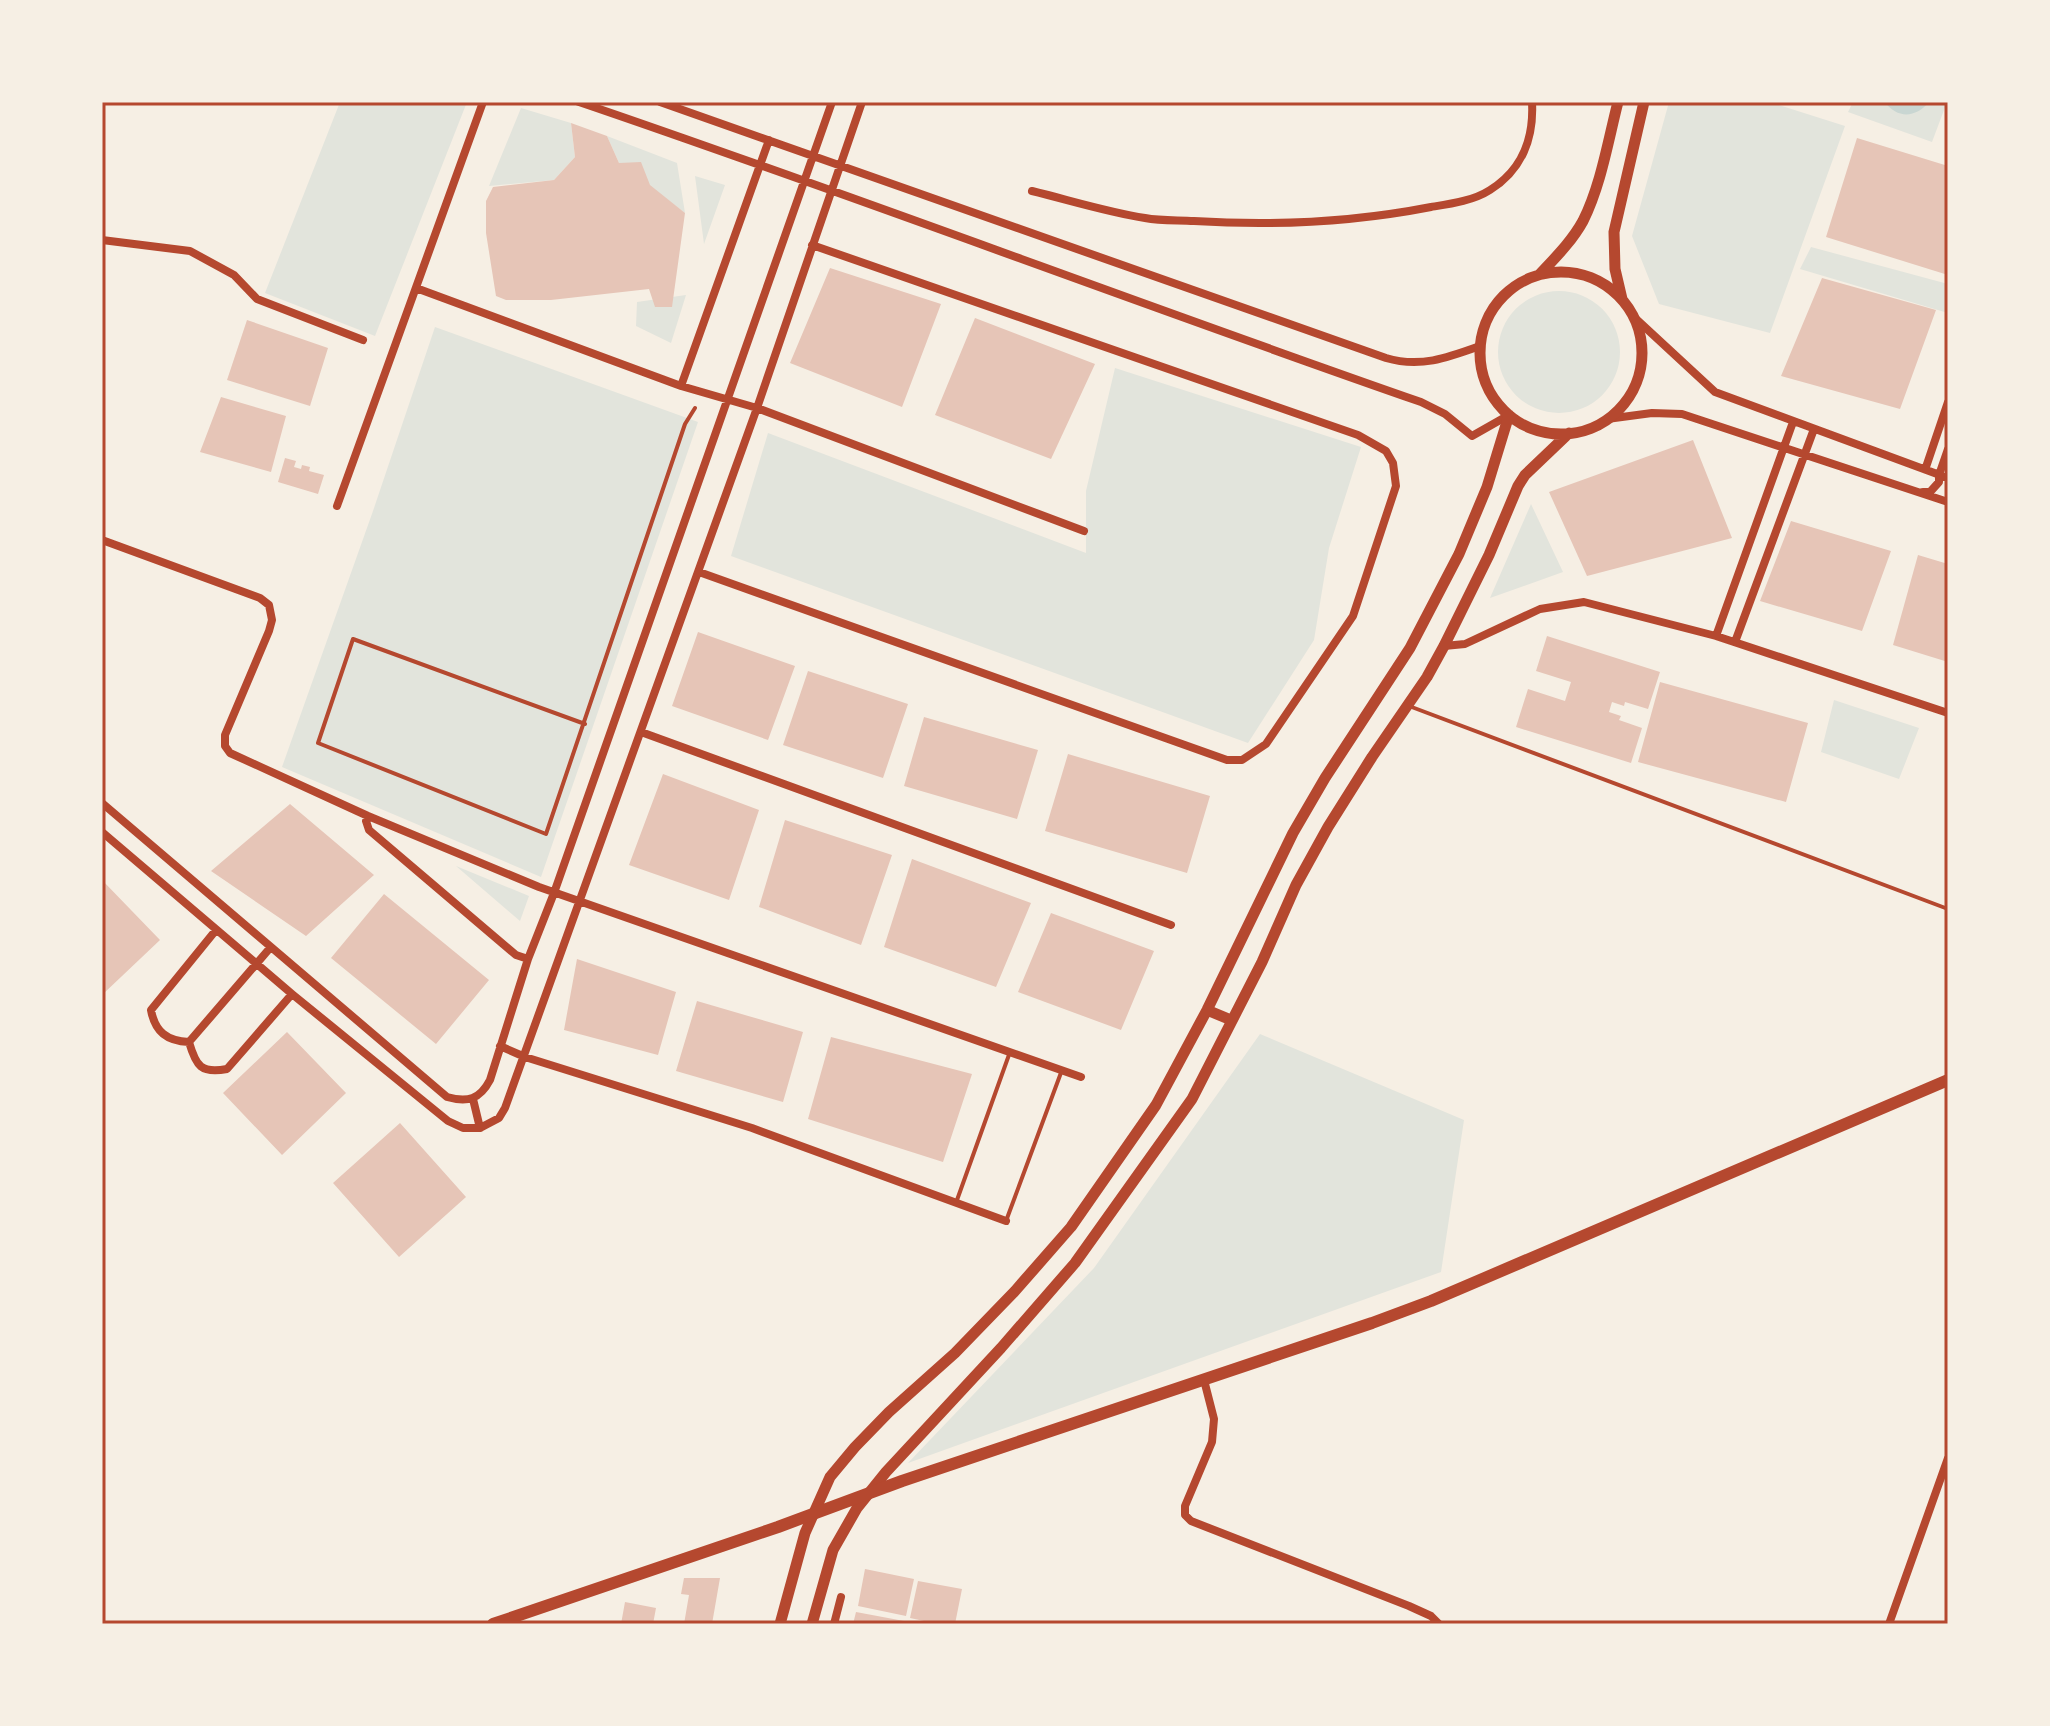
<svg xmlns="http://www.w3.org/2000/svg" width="2050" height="1726" font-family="Cabin,sans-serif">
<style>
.green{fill:#e2e4dc}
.water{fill:#c9d6d2}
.building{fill:#e6c5b7}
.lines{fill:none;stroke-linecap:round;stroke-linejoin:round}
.path{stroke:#b5482f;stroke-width:4}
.service{stroke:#b5482f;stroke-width:4}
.minor{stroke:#b5482f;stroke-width:8}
.tertiary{stroke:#b5482f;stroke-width:11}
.secondary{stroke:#b5482f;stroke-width:12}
.neatline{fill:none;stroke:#b5482f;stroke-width:3}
</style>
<rect width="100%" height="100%" fill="#f6efe4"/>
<path class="green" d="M340,102H467L375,336L265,293Z
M1669,102H1769L1845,126L1770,333L1659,304L1632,236Z
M1853,102H1947L1932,142L1848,112Z
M521,108L571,123L575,157L554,180L489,186Z
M607,136L677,163L685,213L619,163Z
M695,176L725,185L704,244Z
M1811,247L1948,284V313L1800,269Z
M1498 352a61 61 0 1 1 122 0a61 61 0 1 1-122 0Z
M686,295L671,343L636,326L637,302Z
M435,327L698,422L541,877L282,767L373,511Z
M1115,368L1361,447L1329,548L1314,640L1248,743L731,556L768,433L1086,553V491Z
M1531,504L1563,572L1490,598Z
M1834,700L1919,728L1899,779L1821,752Z
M456,866L529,896L520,921Z
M1260,1034L1464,1120L1441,1272L908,1463L1094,1268Z"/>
<path class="water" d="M1885,102H1929C1916,118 1897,119 1885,102Z"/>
<path class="building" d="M571,123L607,136L619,163L641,162L650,185L685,213L672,307H655L649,289L551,300H506L496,296L486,233V201L493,187L554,180L575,157Z
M1857,138L1948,166V275L1826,237Z
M830,268L941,304L902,407L790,363Z
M1822,278L1936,310L1900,409L1781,376Z
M975,318L1095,364L1051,459L935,415Z
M247,320L328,348L310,406L227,380Z
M221,397L286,416L271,472L200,452Z
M1693,440L1732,538L1587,576L1549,492Z
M285,458L296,461L294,467L301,469L302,465L310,467L309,471L324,475L318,494L278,482Z
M1791,521L1891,551L1862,631L1760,601Z
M1918,555L1948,564V662L1893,645Z
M698,632L795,666L768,740L672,706Z
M1547,636L1660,672L1648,709L1625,702L1624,706L1612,702L1609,712L1621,716L1619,720L1642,728L1631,763L1516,727L1528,689L1565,701L1571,682L1536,671Z
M808,671L908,704L883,778L783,745Z
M1660,682L1808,723L1786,802L1638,762Z
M924,717L1038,750L1017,819L904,786Z
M1068,754L1210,796L1187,873L1045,831Z
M663,774L759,810L729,900L629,865Z
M290,804L374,875L306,936L211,871Z
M785,820L892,855L861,945L759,907Z
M912,859L1031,903L996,987L884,947Z
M102,880L160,940L102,995Z
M384,894L489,980L436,1044L331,958Z
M1051,913L1154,951L1121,1030L1018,992Z
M577,959L676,992L658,1055L564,1030Z
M697,1001L803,1032L783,1102L676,1071Z
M287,1032L346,1093L282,1155L223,1093Z
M831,1037L972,1074L943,1162L808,1119Z
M400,1123L466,1197L399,1257L333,1183Z
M865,1569L914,1579L906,1616L858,1606Z
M684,1578H720L712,1624H684L689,1595L681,1594Z
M918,1581L962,1589L955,1624H938L910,1618Z
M625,1602L656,1608L653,1624H621Z
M856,1612L904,1621L903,1624H853Z"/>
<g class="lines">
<path class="path" d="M585,724L353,639L318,743L546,834L685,424L695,408"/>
<path class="service" d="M1409,706L1948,909
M957,1200L1010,1052
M1006,1221L1062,1070"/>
<path class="minor" d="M579,102C861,198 1139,304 1421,402L1445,414L1472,436L1509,415
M660,102L1386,358C1420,368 1447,358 1480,346
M1032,191C1069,200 1107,212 1145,218C1161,221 1177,220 1194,221C1272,226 1354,222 1431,207C1450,204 1473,201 1490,190C1522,170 1534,138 1532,102
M102,240L190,251L234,275L257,299L363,340
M416,288L681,386L757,408L1084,531
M1635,318L1715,392L1948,478
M681,386L769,140
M1607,419L1652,413L1682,414L1948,502
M1926,467L1948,402
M1923,492H1930L1939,482V475L1948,449
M337,506L483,102
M102,540L260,598L269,605L272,620L269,631L225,735V746L230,753L368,816L539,887L1081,1077
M699,572L1227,760H1242L1266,744L1353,616L1396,486L1393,463L1386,451L1358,435L812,245
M1716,636L1793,422
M1735,642L1814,429
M1444,646L1465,644L1540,609L1584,602L1716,636L1948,713
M641,732L1171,925
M102,803L447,1097C468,1103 480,1099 490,1080L528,959L554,893L832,102
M368,816L366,821L369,830L516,955L528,959
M102,832L292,994L448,1121L463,1128H480L499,1118L505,1108L757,408L862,102
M189,1042C167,1041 155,1032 151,1010L216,930
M189,1042C196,1066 201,1074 227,1069L292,994
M189,1042L270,948
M500,1046L525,1057L752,1128L1006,1221
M473,1099L480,1128
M1204,1380L1214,1419L1212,1442L1185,1506V1515L1191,1521L1409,1606L1431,1616L1439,1624
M834,1624L841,1597
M1889,1624L1948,1458"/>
<path class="tertiary" d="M1480 353a81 81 0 1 1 162 0a81 81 0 1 1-162 0Z
M1540,274C1556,257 1572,241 1583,221C1601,185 1608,141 1618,102
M1622,299L1615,269L1614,232L1644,102
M1207,1010L1231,1020
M780,1624L805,1533L830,1477L855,1447L889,1412L955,1353L1015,1291L1071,1227L1156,1105L1207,1010L1293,833L1325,778L1410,648L1459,554L1487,487L1509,415
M812,1624L833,1550L857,1508L886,1472L1001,1348L1075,1263L1192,1099L1262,962L1296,885L1328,827L1372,757L1427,677L1444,646L1489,555L1518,486L1525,475L1569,433"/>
<path class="secondary" d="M493,1624L778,1527L902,1481L1372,1323L1431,1301L1948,1080"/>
</g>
<rect width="2050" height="1726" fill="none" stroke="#f6efe4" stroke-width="208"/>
<rect x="104" y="104" width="1842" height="1518" class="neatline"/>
</svg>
